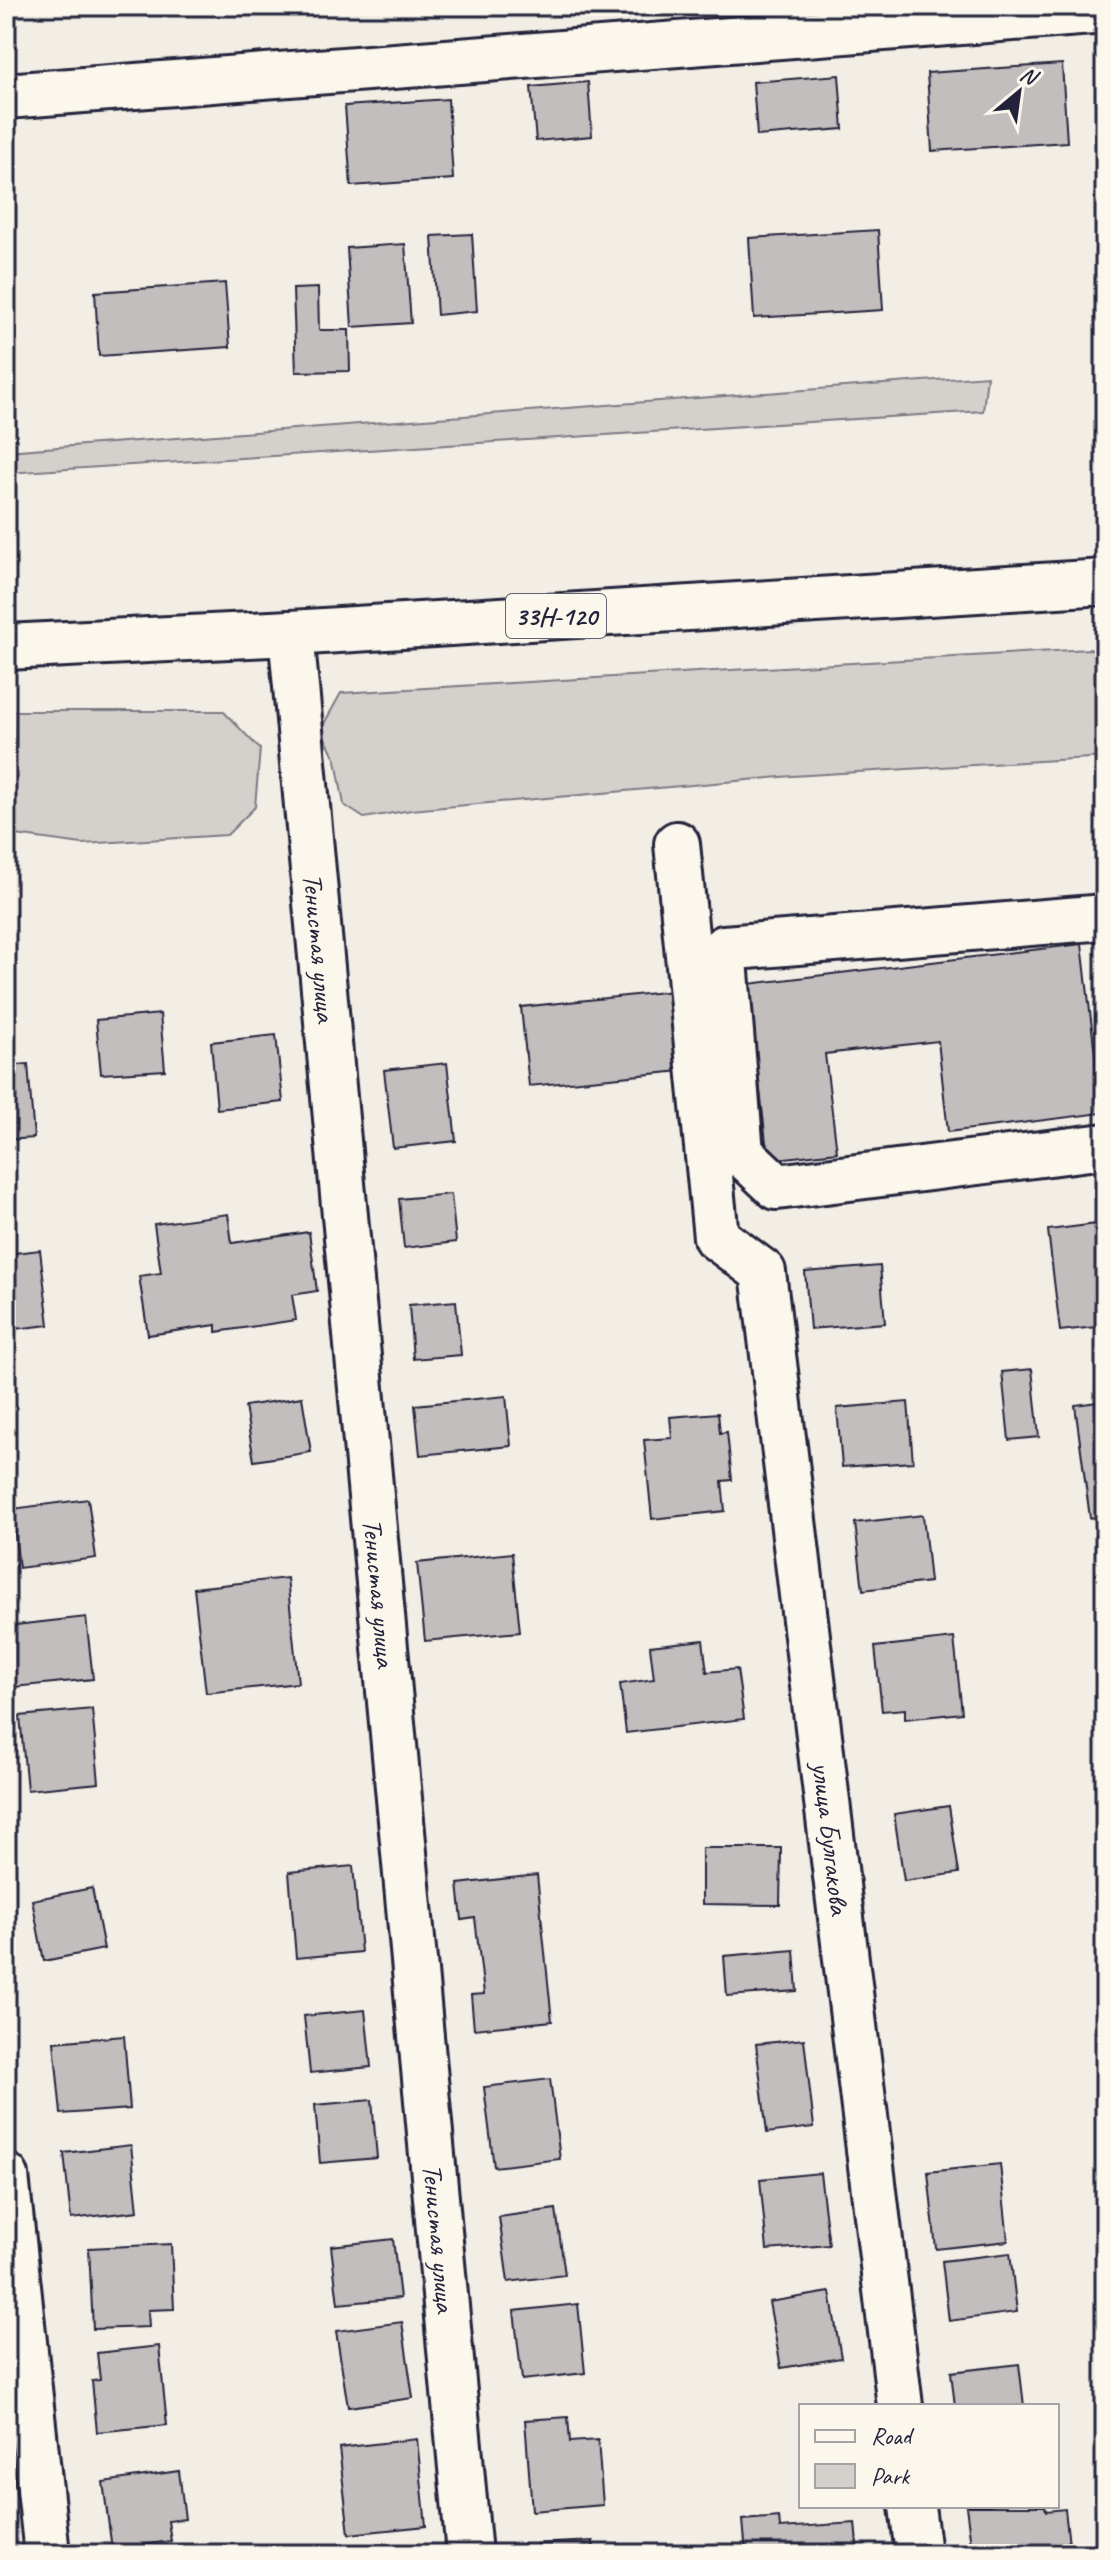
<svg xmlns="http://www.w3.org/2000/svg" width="1111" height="2560" font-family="Caveat,sans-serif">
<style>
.green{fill:#d4d1cc;stroke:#7b7a84;stroke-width:2}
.building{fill:#c2bebe;stroke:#22223b;stroke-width:2}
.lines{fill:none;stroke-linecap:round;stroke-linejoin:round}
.minor-casing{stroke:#22223b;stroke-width:50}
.major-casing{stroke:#22223b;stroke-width:50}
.minor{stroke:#fbf7ec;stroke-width:44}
.major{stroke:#fbf7ec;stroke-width:44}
.labels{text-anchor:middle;stroke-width:6;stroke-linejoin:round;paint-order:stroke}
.shield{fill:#fbf7ec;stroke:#636270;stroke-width:2}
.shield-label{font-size:26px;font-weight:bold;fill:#22223b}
.street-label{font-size:28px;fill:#22223b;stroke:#fbf7ec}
</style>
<rect width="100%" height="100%" fill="#f2eee5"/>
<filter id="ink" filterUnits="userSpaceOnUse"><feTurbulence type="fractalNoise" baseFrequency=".0125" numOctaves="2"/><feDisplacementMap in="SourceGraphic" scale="16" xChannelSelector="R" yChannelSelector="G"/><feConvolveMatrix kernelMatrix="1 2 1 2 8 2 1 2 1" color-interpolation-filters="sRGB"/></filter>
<g filter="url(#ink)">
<path class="green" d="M987,376L983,411L6,473V451Z
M1089,649L1105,653V757L792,776L411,810L364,818L344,805L336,760L321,729L341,693Z
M12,711H223L260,749L255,807L227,835L82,844L16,835L6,830V750L14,749Z"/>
<path class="building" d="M1062,64L1067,142L932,151L927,73Z
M839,75L843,129L757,136L753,82Z
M588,82L592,136L536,141L531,87Z
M448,99L453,179L351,186L345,106Z
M878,230L883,310L754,318L749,238Z
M472,234L477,311L437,315L432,236Z
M405,244L411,323L352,327L347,248Z
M225,283L230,347L99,356L95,292Z
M318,288L319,330H349L350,371L296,372L293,289Z
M1082,944L1102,1113L948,1132L938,1041L825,1054L837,1152L768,1160L748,984Z
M673,991L681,1071L529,1086L521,1007Z
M160,1014L165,1070L101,1074L96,1020Z
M276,1035L283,1102L217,1109L211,1042Z
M447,1063L456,1141L393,1148L384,1070Z
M28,1064L34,1138L6,1140V1066Z
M451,1194L456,1242L404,1248L399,1199Z
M228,1214L232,1243L309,1232L317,1291L292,1295L296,1320L216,1332V1325L148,1335L139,1276L161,1273L154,1224Z
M1105,1223V1326L1060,1331L1048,1230Z
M40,1250L49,1325L6,1330V1254Z
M880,1266L885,1323L810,1329L805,1272Z
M456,1301L461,1355L413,1359L409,1305Z
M1032,1369L1039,1437L1009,1440L1002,1372Z
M506,1396L511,1446L420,1455L415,1405Z
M302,1397L311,1452L254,1461L245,1406Z
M1105,1401V1516L1090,1518L1075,1405Z
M908,1402L913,1462L842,1467L837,1408Z
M718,1413L720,1433L727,1432L732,1480L722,1481L725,1511L652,1519L644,1440L672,1438L670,1417Z
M88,1499L96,1558L19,1568L12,1509Z
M923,1515L930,1582L863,1590L855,1523Z
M512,1553L520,1632L425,1641L417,1563Z
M287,1578L298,1683L206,1693L194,1588Z
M86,1617L93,1679L14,1687L7,1626Z
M954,1638L962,1713L905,1719V1709L882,1711L875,1647Z
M703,1640L707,1672L737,1669L744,1719L626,1733L620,1684L654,1679L650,1646Z
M92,1709L99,1783L27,1790L20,1716Z
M949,1806L959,1873L904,1881L894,1814Z
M702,1848H781L780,1905L702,1904Z
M353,1866L361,1952L296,1958L289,1872Z
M537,1875L552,2021L474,2029L471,1995L484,1994L475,1918L462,1920L458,1884Z
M92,1888L104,1949L44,1961L32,1900Z
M794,1950L797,1991L727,1996L724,1956Z
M365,2010L371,2067L310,2073L304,2016Z
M124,2036L130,2109L61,2114L54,2042Z
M804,2039L814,2127L767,2133L756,2044Z
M550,2079L560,2159L494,2167L484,2087Z
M372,2100L377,2158L320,2163L315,2105Z
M131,2145L138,2211L71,2219L64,2153Z
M1000,2164L1008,2241L936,2249L928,2172Z
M820,2173L829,2245L767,2250L760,2179Z
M556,2209L565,2275L508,2282L499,2217Z
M393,2239L400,2298L338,2304L331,2246Z
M171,2244L174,2309L148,2310L149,2327L93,2329L89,2248Z
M1010,2253L1017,2312L949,2321L942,2261Z
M830,2292L841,2358L781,2368L769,2302Z
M578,2304L585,2373L522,2380L514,2311Z
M402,2322L413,2398L348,2407L336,2331Z
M159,2346L167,2425L97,2432L92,2381L100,2380L97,2353Z
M1019,2364L1024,2406H955L951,2372Z
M568,2417L570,2442L598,2440L603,2505L532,2511L525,2420Z
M417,2439L426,2526L349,2534L339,2448Z
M179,2471L185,2519L168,2521L171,2541L112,2549L103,2482Z
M966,2506H1045L1046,2511L1065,2509L1070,2554H987V2551L972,2553Z
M779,2517L780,2528L855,2523L858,2554H746L743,2520Z
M593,2541L594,2554H537L536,2544Z"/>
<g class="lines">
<g class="minor-casing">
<g id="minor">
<path d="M6,96L1105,11"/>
<path id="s1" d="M291,633L469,2554"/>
<path id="s2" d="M677,844L716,1237L763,1272L900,2406"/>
<path d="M1105,917L724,948L741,1153L777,1187L1105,1146"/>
<path d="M6,2176L47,2554"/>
<path d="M912,2506L918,2554"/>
</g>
</g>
<g class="major-casing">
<path id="major" d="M6,647L291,633L1105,582"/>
</g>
<use href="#minor" class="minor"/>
<use href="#major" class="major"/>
</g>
</g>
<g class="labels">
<rect class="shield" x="506" y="594" width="100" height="44" rx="6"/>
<g class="shield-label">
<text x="556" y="625">33Н-120</text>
</g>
<g class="street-label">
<text dy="10" stroke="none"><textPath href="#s1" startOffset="316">Тенистая улица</textPath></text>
<text dy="10" stroke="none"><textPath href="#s1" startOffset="964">Тенистая улица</textPath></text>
<text dy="10" stroke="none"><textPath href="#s2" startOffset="1024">улица Булгакова</textPath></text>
<text dy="10" stroke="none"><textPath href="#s1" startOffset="1612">Тенистая улица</textPath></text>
</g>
</g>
<rect width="1111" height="2560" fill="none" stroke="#fbf7ec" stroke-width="32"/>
<rect x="16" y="16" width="1079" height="2528" fill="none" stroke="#22223b" stroke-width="3" filter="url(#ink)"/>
<rect x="799" y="2404" width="260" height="104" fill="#fbf7ec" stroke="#a4a2a5" stroke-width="2"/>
<rect x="815" y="2430" width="40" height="12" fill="#fbf7ec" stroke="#a4a2a5" stroke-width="2"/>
<text x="871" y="2444" font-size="24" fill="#22223b">Road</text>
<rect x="815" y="2464" width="40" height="24" fill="#d4d1cc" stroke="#a4a2a5" stroke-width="2"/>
<text x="871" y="2484" font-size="24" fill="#22223b">Park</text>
<g transform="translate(1019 92) rotate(29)" stroke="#fbf7ec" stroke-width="6" paint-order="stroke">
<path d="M0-6L14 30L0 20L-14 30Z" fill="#22223b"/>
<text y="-12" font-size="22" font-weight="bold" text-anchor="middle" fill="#22223b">N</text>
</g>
</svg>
